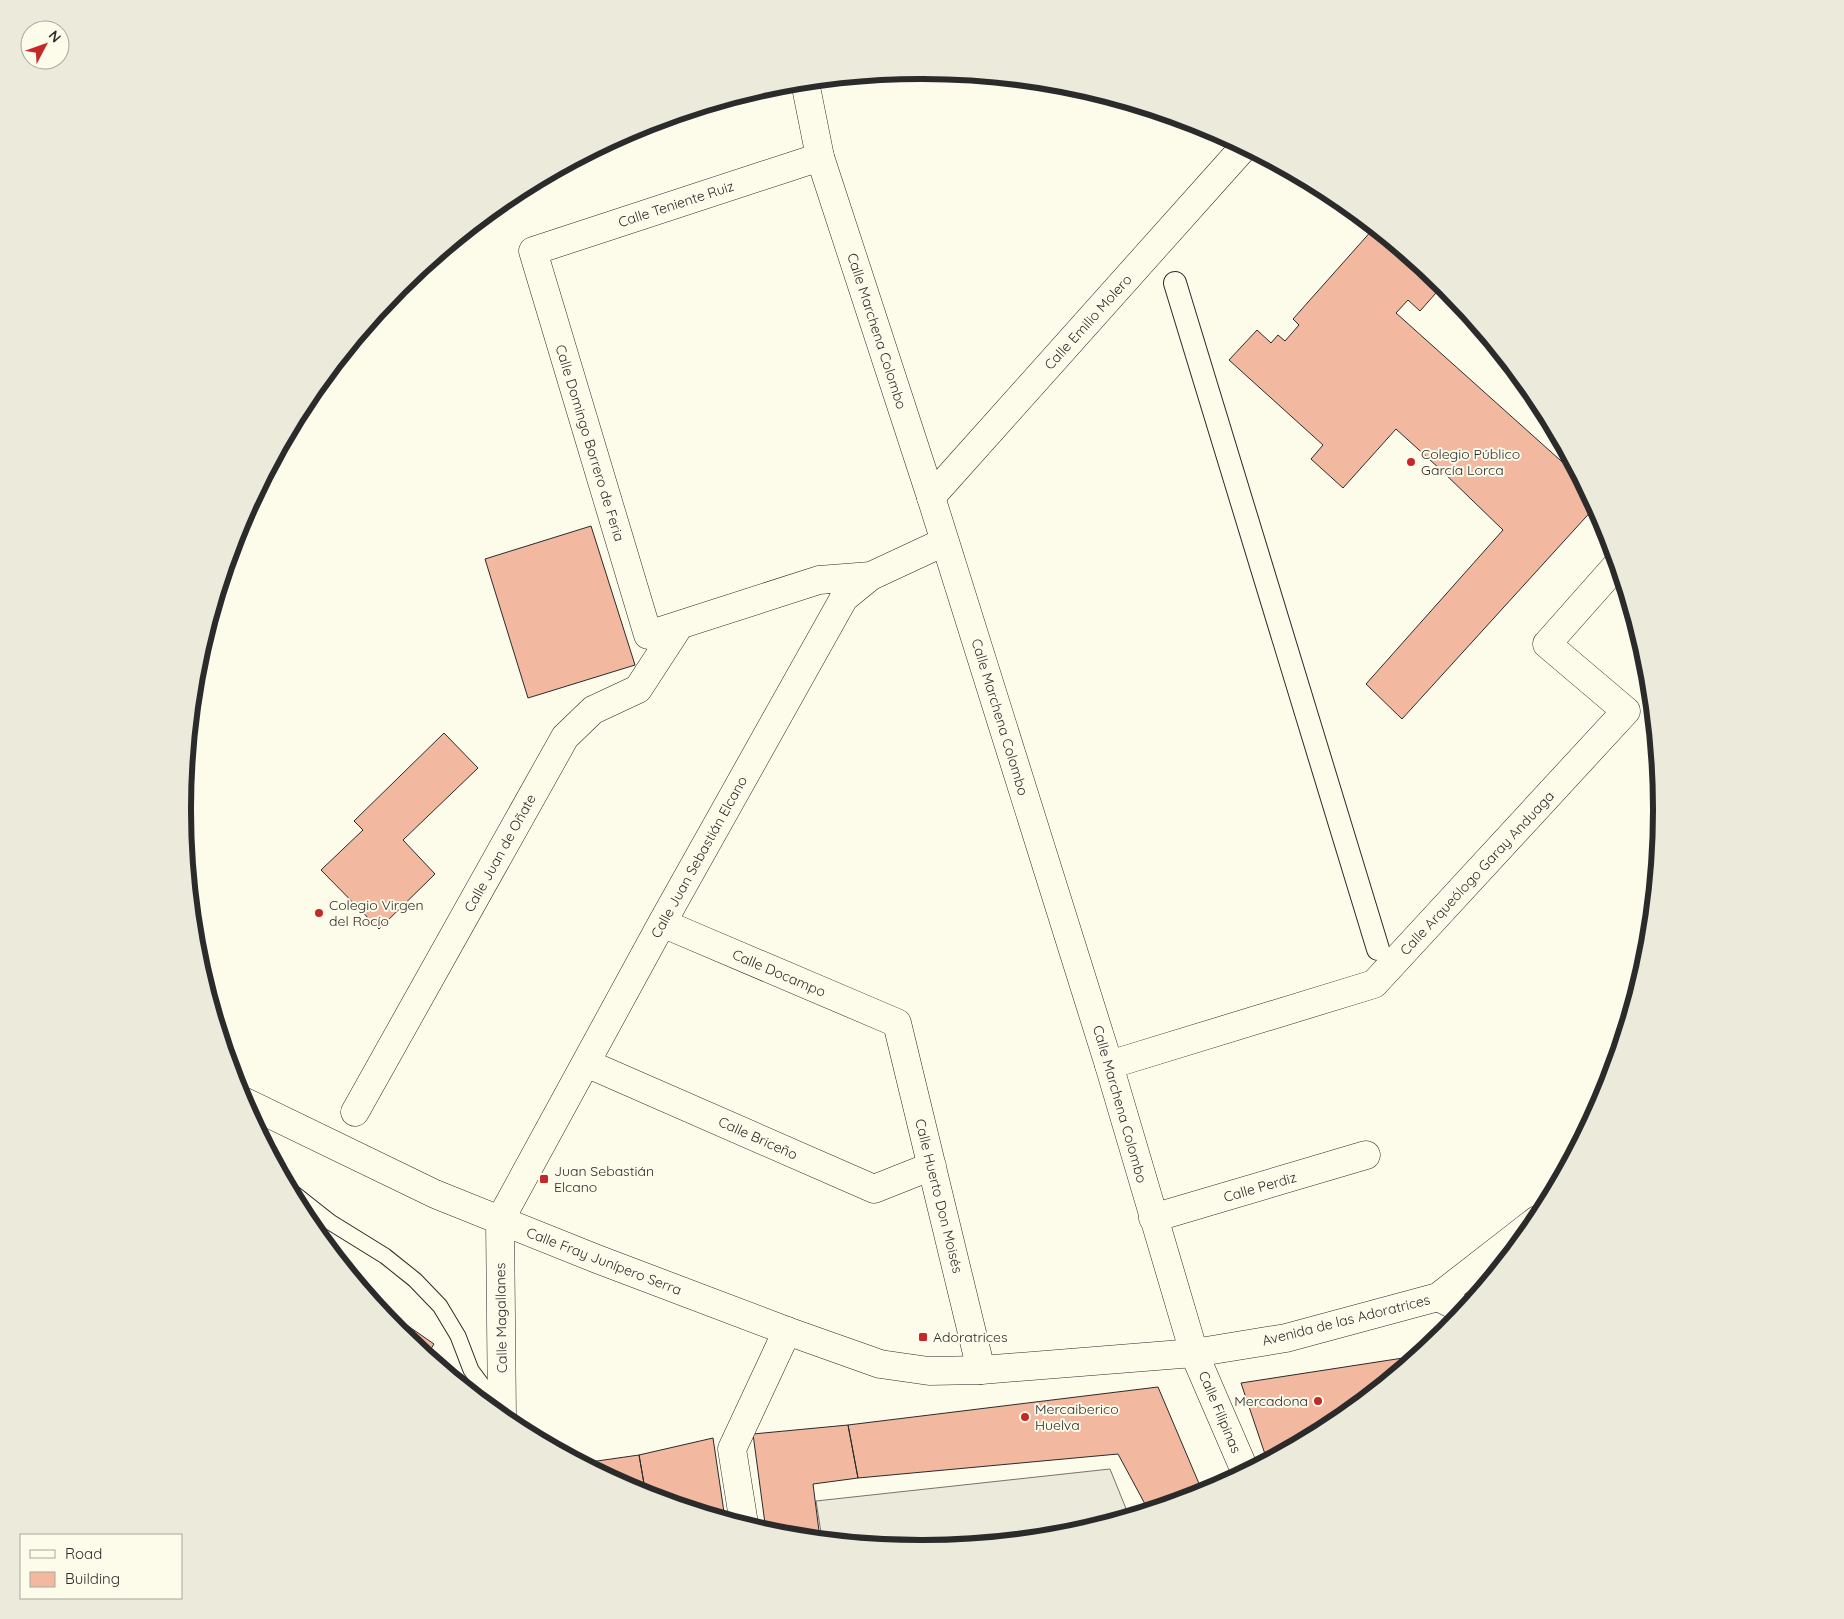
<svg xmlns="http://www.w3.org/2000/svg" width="1844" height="1619" font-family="Quicksand,sans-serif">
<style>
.parking{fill:#eceadb;stroke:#74746e}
.building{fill:#f2b8a0;stroke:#2b2b2b}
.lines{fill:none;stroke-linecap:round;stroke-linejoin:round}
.service-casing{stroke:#2b2b2b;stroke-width:17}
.pedestrian-casing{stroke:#2b2b2b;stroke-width:24}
.minor-casing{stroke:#2b2b2b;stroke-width:29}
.tertiary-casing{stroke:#2b2b2b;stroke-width:29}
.secondary-casing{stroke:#2b2b2b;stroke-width:29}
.service{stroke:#fdfbea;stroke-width:15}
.pedestrian{stroke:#fdfbea;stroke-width:22}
.minor{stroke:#fdfbea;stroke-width:28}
.tertiary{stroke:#fdfbea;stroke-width:28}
.secondary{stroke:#fdfbea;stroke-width:28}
.poi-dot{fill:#c62828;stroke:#fdfbea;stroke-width:2}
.labels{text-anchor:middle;stroke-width:4;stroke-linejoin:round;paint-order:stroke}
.street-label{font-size:14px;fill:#2b2b2b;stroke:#fdfbea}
.poi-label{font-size:14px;fill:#2b2b2b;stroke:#fdfbea;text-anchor:start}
.rim{fill:none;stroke:#2b2b2b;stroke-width:6}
</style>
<rect width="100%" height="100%" fill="#fdfbea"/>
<path class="parking" d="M1110,1469L1129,1516L1066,1535L922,1549L822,1539L816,1501Z"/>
<path class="building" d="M1374,228L1443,285L1420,311L1408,300L1396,313L1579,477L1595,507L1402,719L1366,684L1503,530L1441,470L1396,429L1343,488L1311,459L1323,445L1229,360L1257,330L1271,343L1278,335L1285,341L1299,325L1293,319Z
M591,526L635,665L528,698L485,559Z
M444,733L478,768L403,840L435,874L379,929L321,870L363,830L354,821Z
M375,1303L434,1344L427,1355L399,1332Z
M1416,1356L1333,1425L1267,1460L1241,1383Z
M1158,1387L1203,1493L1189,1498L1145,1504L1118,1454L858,1478L848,1425Z
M848,1425L858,1478L813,1484L820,1539L777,1535L766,1531L753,1434Z
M713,1438L725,1519L646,1495L639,1455Z
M639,1455L646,1495L639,1493L583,1463Z"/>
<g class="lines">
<g class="service-casing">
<path id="service" d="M292,1192L330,1222L385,1256L415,1280L440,1306L458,1336L471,1370L500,1409"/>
</g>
<g class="pedestrian-casing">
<path id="pedestrian" d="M1175,283L1378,949"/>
</g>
<g class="minor-casing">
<path id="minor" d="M820,157L533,251L648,635L819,580L871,576
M931,497L1244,147
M662,923L897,1023L981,1370
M586,1063L874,1189L932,1166
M1109,1065L1374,984L1626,711L1547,644L1617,565
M355,1112L565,737L593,710L638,689L679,626
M1153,1218L1366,1155
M500,1220L662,923L844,598L871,576L944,542
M1194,1353L1245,1471
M744,1524L732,1449L787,1331"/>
</g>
<g class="tertiary-casing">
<path id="tertiary" d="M805,82L820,157L931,497L1109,1065L1194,1353
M1438,1297L1464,1310"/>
</g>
<g class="secondary-casing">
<path id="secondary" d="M243,1101L435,1194L597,1259L787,1331L880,1364L929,1371L981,1370L1194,1353L1286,1338L1438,1297L1537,1220
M500,1220L502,1417"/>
</g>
<use href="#service" class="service"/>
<use href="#pedestrian" class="pedestrian"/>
<use href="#minor" class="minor"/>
<use href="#tertiary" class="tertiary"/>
<use href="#secondary" class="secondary"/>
</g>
<g class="poi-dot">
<circle cx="1411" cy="462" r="5"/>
<circle cx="319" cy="913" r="5"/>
<rect x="539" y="1174" width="10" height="10" rx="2.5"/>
<rect x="918" y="1332" width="10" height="10" rx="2.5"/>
<circle cx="1318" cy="1401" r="5"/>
<circle cx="1025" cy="1417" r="5"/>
</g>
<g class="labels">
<g class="street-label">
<text transform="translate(676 204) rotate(-18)" y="5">Calle Teniente Ruiz</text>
<text transform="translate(1088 322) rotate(-48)" y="5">Calle Emilio Molero</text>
<text transform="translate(877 331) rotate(72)" y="5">Calle Marchena Colombo</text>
<text transform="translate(590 443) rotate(73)" y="5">Calle Domingo Borrero de Feria</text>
<text transform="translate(1000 717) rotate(73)" y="5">Calle Marchena Colombo</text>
<text transform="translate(500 853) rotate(-61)" y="5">Calle Juan de Oñate</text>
<text transform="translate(699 857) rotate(-61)" y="5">Calle Juan Sebastián Elcano</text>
<text transform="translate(1477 873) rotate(-47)" y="5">Calle Arqueólogo Garay Anduaga</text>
<text transform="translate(779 973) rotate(23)" y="5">Calle Docampo</text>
<text transform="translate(1120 1104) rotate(74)" y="5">Calle Marchena Colombo</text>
<text transform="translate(758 1138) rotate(24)" y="5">Calle Briceño</text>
<text transform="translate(1260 1187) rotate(-16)" y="5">Calle Perdiz</text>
<text transform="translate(939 1196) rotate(76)" y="5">Calle Huerto Don Moisés</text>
<text transform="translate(604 1261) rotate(21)" y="5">Calle Fray Junípero Serra</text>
<text transform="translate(501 1318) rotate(-91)" y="5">Calle Magallanes</text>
<text transform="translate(1346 1320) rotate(-14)" y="5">Avenida de las Adoratrices</text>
<text transform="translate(1220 1412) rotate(67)" y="5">Calle Filipinas</text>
</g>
<g class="poi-label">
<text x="1421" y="459">Colegio Público<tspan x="1421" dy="16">García Lorca</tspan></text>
<text x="329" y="910">Colegio Virgen<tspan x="329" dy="16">del Rocío</tspan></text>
<text x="554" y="1176">Juan Sebastián<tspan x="554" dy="16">Elcano</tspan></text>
<text x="933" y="1342">Adoratrices</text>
<text x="1308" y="1406" text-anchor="end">Mercadona</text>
<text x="1035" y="1414">Mercaiberico<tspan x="1035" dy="16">Huelva</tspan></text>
</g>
</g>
<path d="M0 0H1844V1619H0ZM921 79H923A730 730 0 0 1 1653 809V810A730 730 0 0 1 923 1540H921A730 730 0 0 1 191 810V809A730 730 0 0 1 921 79Z" fill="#eceadb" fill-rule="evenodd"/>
<path class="rim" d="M921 79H923A730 730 0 0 1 1653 809V810A730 730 0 0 1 923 1540H921A730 730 0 0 1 191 810V809A730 730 0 0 1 921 79Z"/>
<rect x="20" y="1534" width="162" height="65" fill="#fdfbea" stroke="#a9a89e"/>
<rect x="30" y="1550" width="25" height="8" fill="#fdfbea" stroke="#a9a89e"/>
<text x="65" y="1559" font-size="15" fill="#2b2b2b">Road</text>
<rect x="30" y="1572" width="25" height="15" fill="#f2b8a0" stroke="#a9a89e"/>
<text x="65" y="1584" font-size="15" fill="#2b2b2b">Building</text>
<g transform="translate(45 45) rotate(49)"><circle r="24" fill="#fdfbea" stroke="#a9a89e"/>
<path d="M0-4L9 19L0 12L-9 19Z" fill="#c62828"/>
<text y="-8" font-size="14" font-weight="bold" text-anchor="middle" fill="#2b2b2b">N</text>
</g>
</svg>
